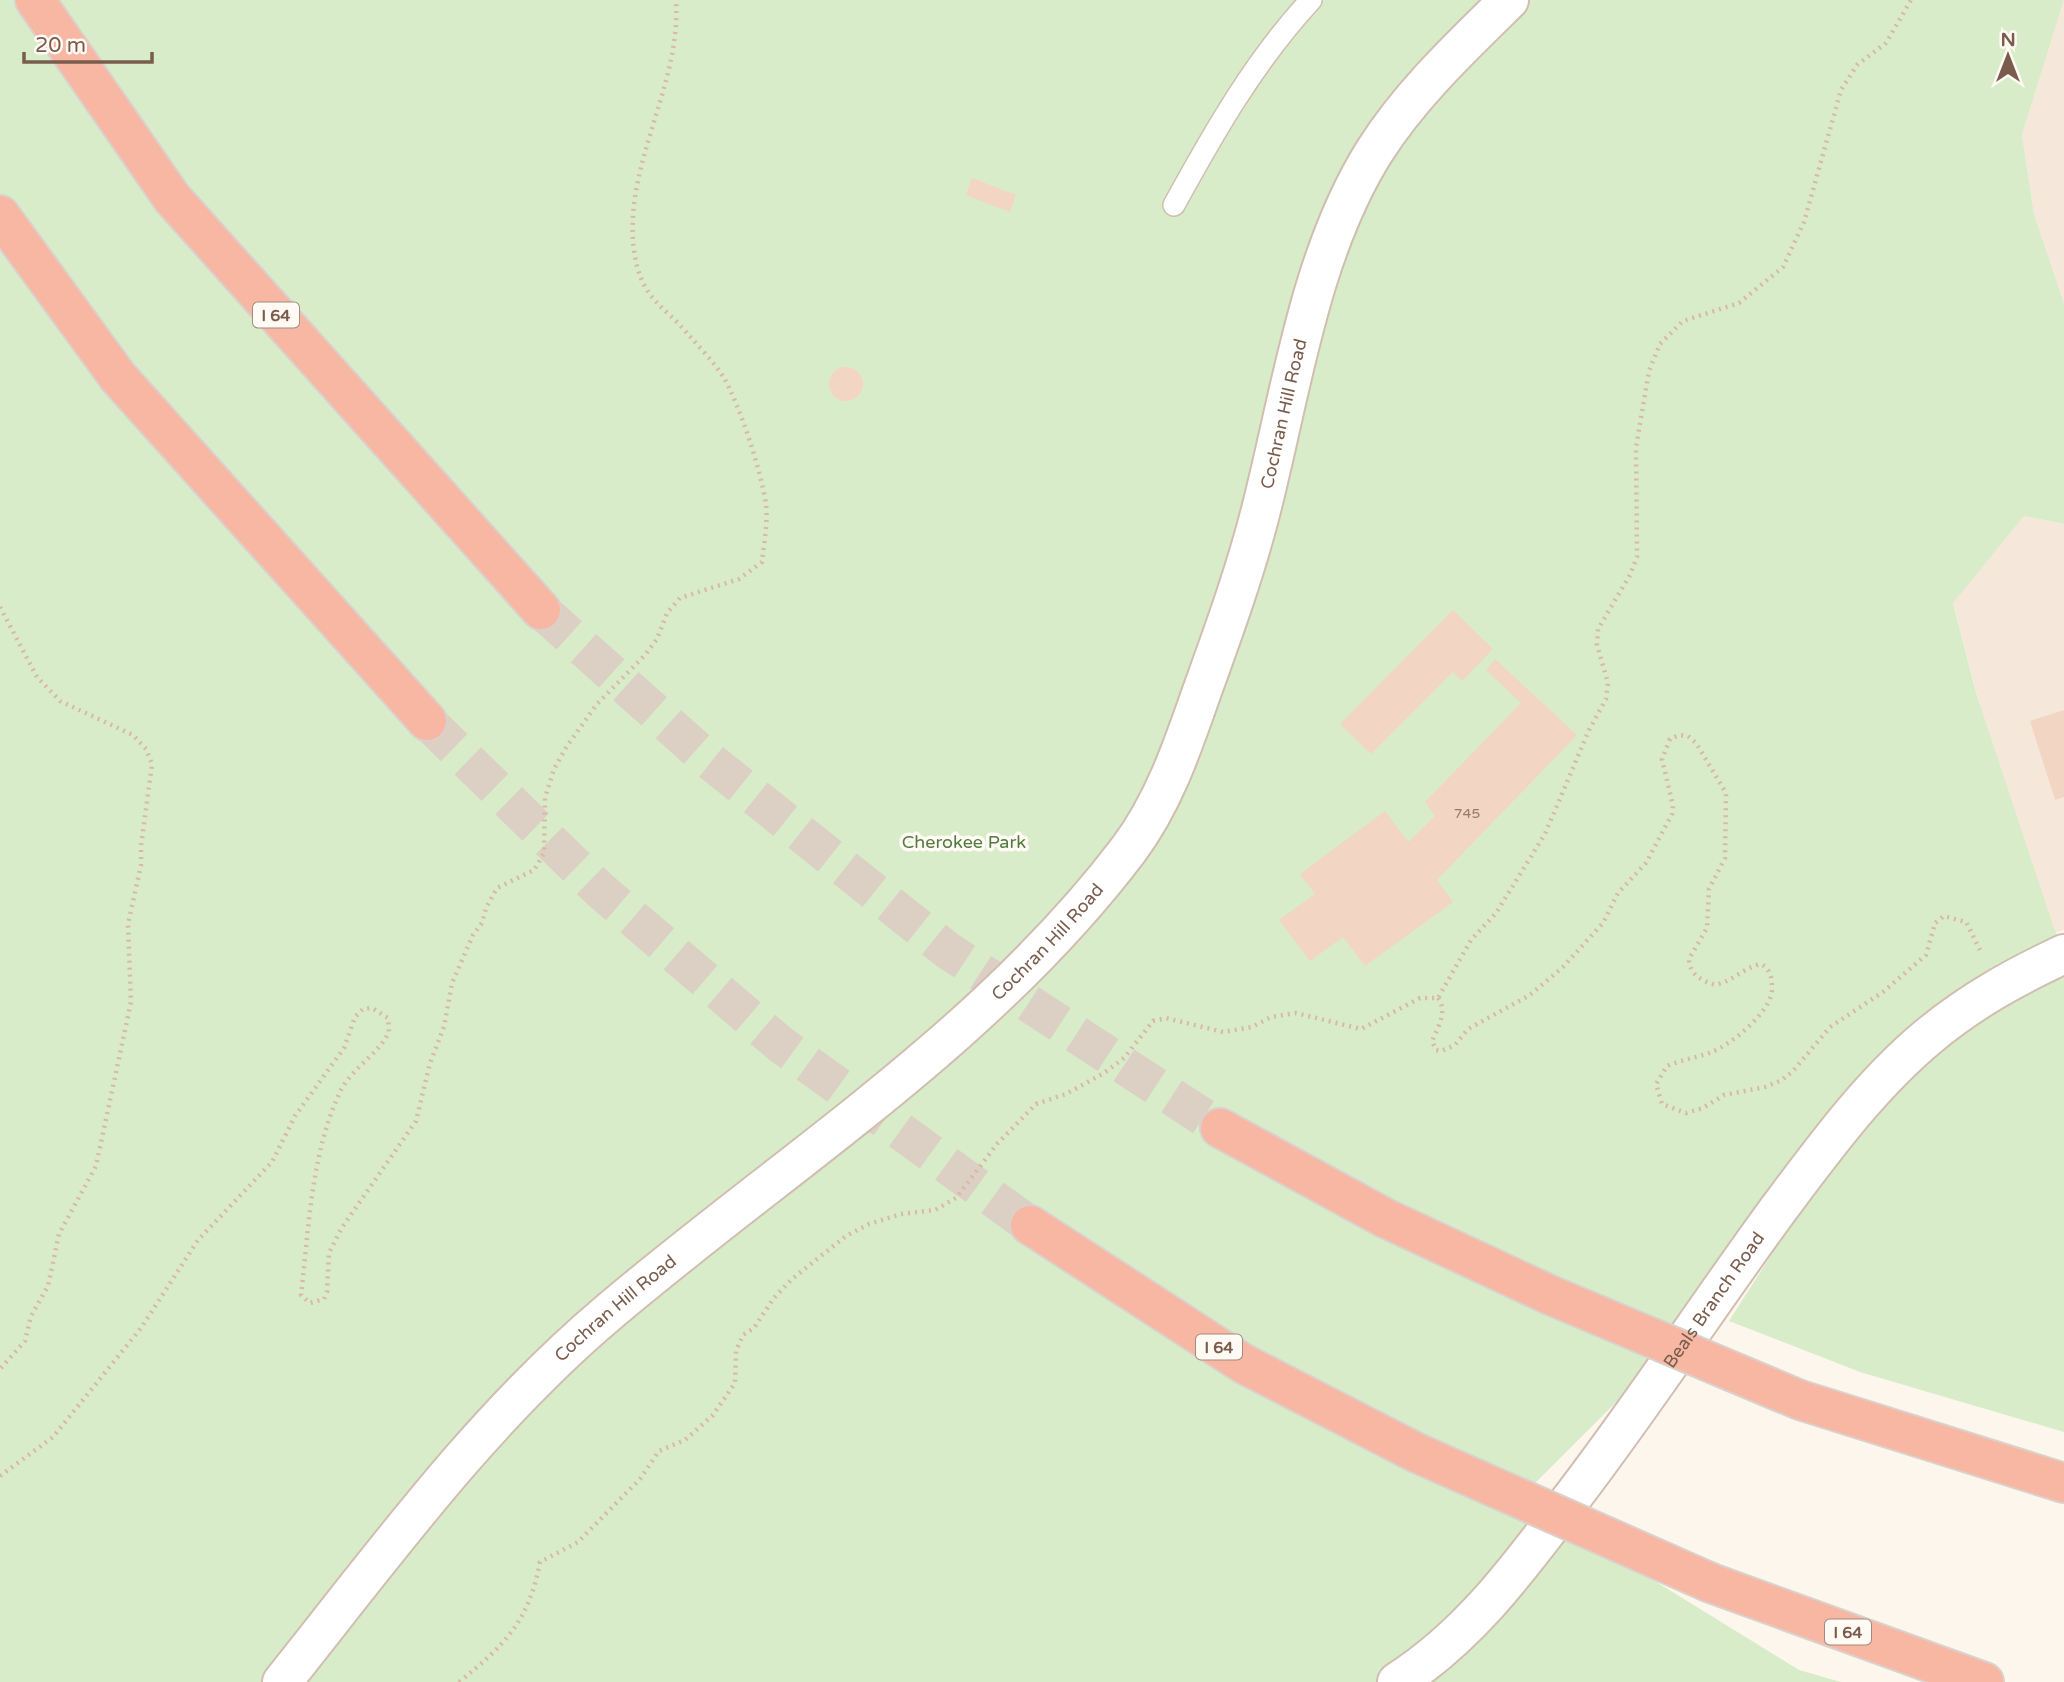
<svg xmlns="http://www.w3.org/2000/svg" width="2064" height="1682" font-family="'Varela Round',sans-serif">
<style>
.residential{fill:#f5e8da}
.green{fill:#d8ecc9}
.building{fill:#f3d5c3}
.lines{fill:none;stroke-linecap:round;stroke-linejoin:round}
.motorway-tunnel{stroke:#dcd0c4;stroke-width:38;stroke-dasharray:38 19;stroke-linecap:butt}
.service-casing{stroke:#d1beb0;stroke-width:24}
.minor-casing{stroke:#d1beb0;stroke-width:42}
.motorway-casing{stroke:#dad1cd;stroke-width:42}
.path{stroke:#d9b8a5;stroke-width:4.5;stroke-dasharray:2 5;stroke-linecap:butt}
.service{stroke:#fff;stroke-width:21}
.minor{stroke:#fff;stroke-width:38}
.motorway{stroke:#f7b7a3;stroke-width:38}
.motorway-bridge-casing{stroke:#dad1cd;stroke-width:42;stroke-linecap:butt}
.motorway-bridge{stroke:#f7b7a3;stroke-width:38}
.labels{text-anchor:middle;stroke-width:7;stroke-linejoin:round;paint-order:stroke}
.number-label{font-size:14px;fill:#987a6a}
.shield{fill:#fffaf3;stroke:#a28b7f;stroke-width:2}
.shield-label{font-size:16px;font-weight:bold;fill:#7a5c4d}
.street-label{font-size:18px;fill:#7a5c4d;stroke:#fffaf3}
.park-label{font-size:18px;fill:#537a41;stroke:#fffaf3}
</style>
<rect width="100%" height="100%" fill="#fdf6ec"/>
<path class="residential" d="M2064,0V303L2034,214L2022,135Z
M2024,516L2064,524V930L2040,938L1953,602Z"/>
<path class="green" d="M0,0H2064L2022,135L2034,214L2064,303V524L2024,516L1953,603L1977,696L2055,931L2064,948V1432L1860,1372L1729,1321L1784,1235L1520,1498L1799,1670L1841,1682H0Z"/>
<path class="building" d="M972,178L1016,195L1010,212L966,195Z
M829 384a17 17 0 1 1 34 0a17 17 0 1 1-34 0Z
M1453,610L1493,649L1462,681L1453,672L1371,754L1340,724Z
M1495,659L1577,735L1437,880L1453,902L1365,966L1343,937L1310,961L1279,920L1315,894L1300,874L1385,811L1408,842L1435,816L1425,802L1521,703L1486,670Z
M2064,710V797L2055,800L2030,721Z"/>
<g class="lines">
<path class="motorway-tunnel" d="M541,610L705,757L947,950L1220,1128
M427,721L600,890L780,1044L1030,1225"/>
<g class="service-casing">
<path id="service" d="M1174,205C1213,134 1255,60 1311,0"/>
</g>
<g class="minor-casing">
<g id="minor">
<path id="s1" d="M282,1682C385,1553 482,1419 609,1312C786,1162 987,1037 1129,849C1164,802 1182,748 1201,694C1223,633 1245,573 1261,510C1291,393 1309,256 1374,152C1410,95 1460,48 1509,0"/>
<path id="s2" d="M1397,1682C1468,1637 1518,1569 1568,1503C1642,1407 1708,1305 1780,1207C1825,1147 1871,1084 1929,1036C1971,1001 2015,977 2064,954"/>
</g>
</g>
<g class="motorway-casing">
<path id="motorway" d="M35,0L172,198L541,610
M0,215L118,377L427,721
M1220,1128L1385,1218L1550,1295
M1030,1225L1244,1364L1417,1453
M1800,1400L2064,1483
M1711,1583L1984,1682"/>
</g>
<path class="path" d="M0,607L37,677L60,701L133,735L146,749L152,764L141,846V865L128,924L131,1002L96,1166L59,1234L48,1286L31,1316L25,1341L0,1369
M1438,998C1448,1012 1438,1027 1432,1041L1436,1050L1441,1051L1455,1045L1468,1029L1530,995L1563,967L1603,923L1618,893L1646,863L1672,814L1673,806L1662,759L1670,739L1679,735L1688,736L1696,743L1726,793L1725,858L1709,889L1707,928L1689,959C1689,974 1702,981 1715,985C1733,981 1743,968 1761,964C1770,969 1772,977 1772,988C1773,1011 1730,1046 1709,1053C1695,1058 1681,1060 1667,1066L1656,1084L1662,1104L1686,1113L1703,1108L1724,1095L1765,1087L1782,1080L1793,1071L1830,1027L1883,992L1926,955L1935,923L1944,916L1966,922L1980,950
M0,1476L53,1437L141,1328L198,1240L272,1162L295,1116L344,1048L355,1017L363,1009L372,1008L388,1018L389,1032C378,1055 353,1067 341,1090C311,1152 309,1228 301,1295L310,1303L324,1299L327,1292L329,1253L341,1229L416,1121L430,1063L444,1027L452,983L473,935L482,923L486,908L497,888L534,870L544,853L545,798L554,769L567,746L597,704L645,655L657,639L667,613L680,598L739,579L762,562C764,543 768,523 766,504C761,471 740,406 724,378C714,362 699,347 687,333C666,308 646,301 637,266C615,177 682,90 676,0
M459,1682C505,1645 529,1621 540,1562L578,1542L640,1479L659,1451L685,1440L713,1415L735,1383L736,1351L743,1335L754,1328L773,1299L792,1279L846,1236L869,1224L901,1214L935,1210L956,1198L997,1144L1036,1104L1066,1094L1104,1073L1124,1058L1153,1021L1166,1018L1223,1032L1252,1027L1271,1017L1296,1013L1361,1029L1420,998H1438L1471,940L1496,913L1545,834L1589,730L1606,699L1608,683L1597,645L1598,629L1630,575L1637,557L1636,447L1649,371L1660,344L1683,321L1739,303L1783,267L1804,222L1841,90L1857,65L1886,43L1911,0"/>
<use href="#service" class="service"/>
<use href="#minor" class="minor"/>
<use href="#motorway" class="motorway"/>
<g class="motorway-bridge-casing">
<path id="motorway-bridge" d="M1550,1295L1800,1400
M1417,1453L1711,1583"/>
</g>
<use href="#motorway-bridge" class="motorway-bridge"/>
</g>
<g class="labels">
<g class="number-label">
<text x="1467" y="818">745</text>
</g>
<g class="shield">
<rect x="253" y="302.5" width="46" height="25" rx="5"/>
<rect x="1196" y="1334.5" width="46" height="25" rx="5"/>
<rect x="1825" y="1619.5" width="46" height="25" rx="5"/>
</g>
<g class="shield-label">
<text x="276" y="321">I 64</text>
<text x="1219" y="1353">I 64</text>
<text x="1848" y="1638">I 64</text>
</g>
<g class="street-label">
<text dy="6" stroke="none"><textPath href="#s1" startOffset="1657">Cochran Hill Road</textPath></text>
<text dy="6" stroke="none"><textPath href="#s1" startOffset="1069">Cochran Hill Road</textPath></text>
<text dy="6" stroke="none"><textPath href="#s2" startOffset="499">Beals Branch Road</textPath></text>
<text dy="6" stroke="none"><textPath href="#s1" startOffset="502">Cochran Hill Road</textPath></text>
</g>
<g class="park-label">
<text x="964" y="848">Cherokee Park</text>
</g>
</g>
<g transform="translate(2008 56)" stroke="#fffaf3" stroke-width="5" paint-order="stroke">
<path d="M0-5L12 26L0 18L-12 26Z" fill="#7a5c4d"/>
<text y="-10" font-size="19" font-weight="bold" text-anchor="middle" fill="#7a5c4d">N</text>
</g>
<path d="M24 52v10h128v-10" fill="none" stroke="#7a5c4d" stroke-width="3.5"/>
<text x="35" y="52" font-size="21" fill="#7a5c4d" stroke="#fffaf3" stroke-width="5" paint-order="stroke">20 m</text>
</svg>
